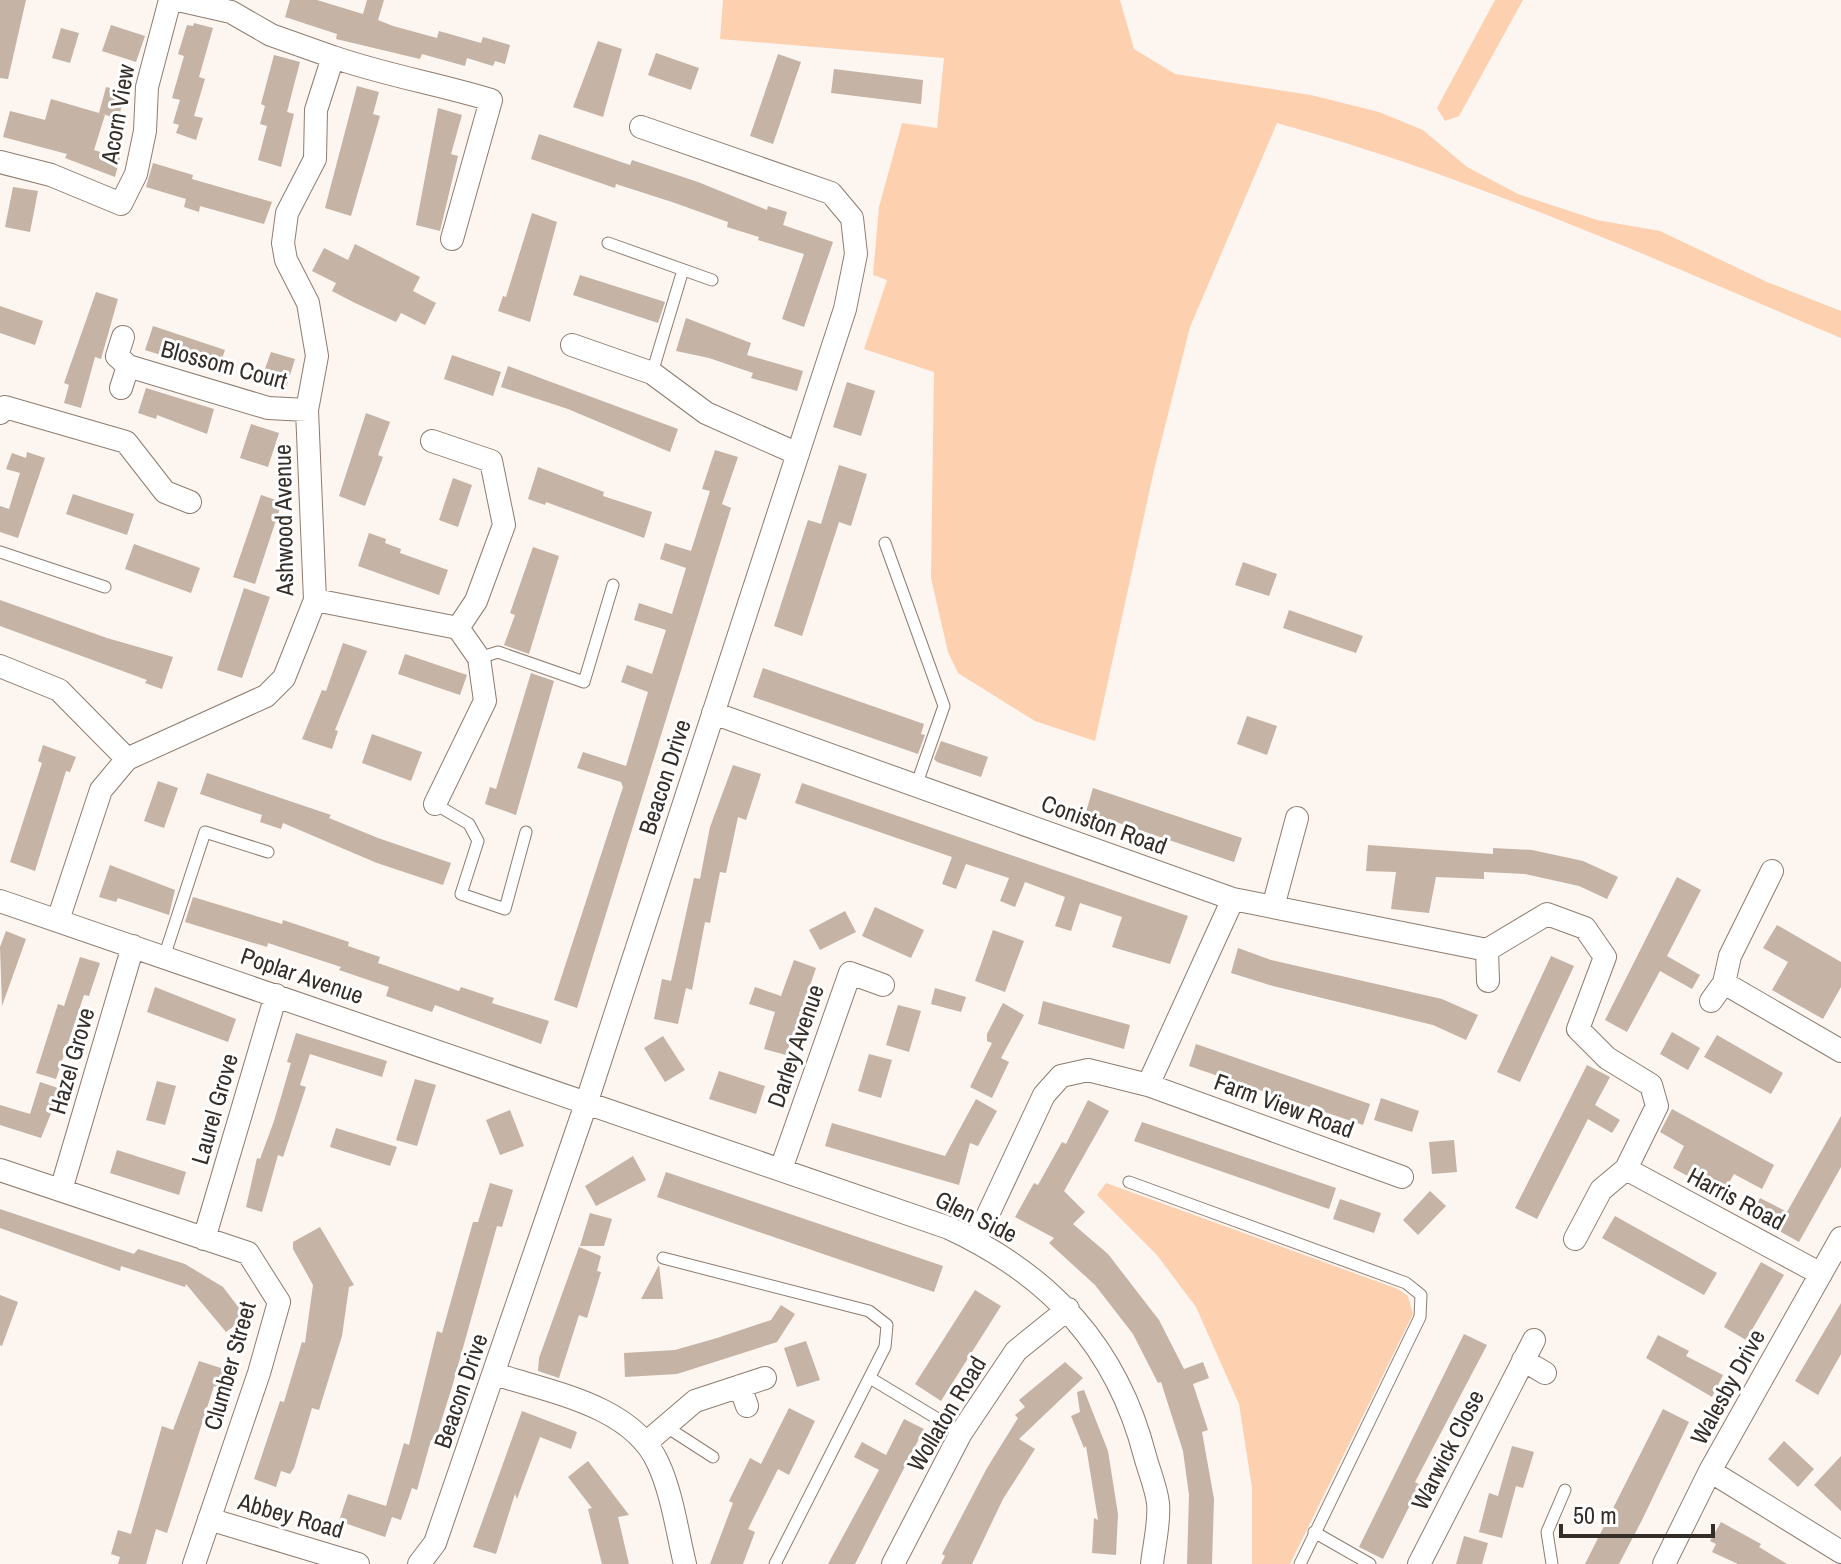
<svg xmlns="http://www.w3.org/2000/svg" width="1841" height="1564" font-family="'Archivo Narrow',sans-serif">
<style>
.green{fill:#fdd0b0}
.building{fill:#c5b3a5}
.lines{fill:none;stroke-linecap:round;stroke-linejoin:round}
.service-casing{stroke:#8e7c70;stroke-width:13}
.minor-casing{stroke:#8e7c70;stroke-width:24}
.service{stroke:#fff;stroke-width:11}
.minor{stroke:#fff;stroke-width:22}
.labels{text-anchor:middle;stroke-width:6;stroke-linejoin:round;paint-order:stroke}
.street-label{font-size:24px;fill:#342d28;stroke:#fff}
</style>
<rect width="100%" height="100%" fill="#fdf5ef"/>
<path class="green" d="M723,0H1120L1134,49L1175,74L1311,95L1379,112L1423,130L1467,167L1518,194L1597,220L1660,231L1767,282L1841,311V338C1657,260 1471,176 1277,123L1190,327L1154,470L1095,741L1035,721L958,673L948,652L931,578L934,372L864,349L887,280L873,275L879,207L902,123L937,128L944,58L720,39Z
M1495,0H1523L1459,116L1445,121L1437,108Z
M1106,1183L1398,1289L1408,1296L1413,1314L1290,1564H1252V1488L1239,1404L1196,1307L1157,1255L1097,1195Z"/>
<path class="building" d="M0,0H26L8,79L0,78Z
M290,0H317L363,14L367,0H384L378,20L393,26L437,38L439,31L481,43L483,37L510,45L505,64L495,61L493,66L467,58L465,66L422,54L420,59L336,39L337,34L285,17Z
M194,23L213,28L199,77L205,79L194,116L203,118L196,140L176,133L179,125L173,123L180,100L172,98L184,56L178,54L187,25L193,26Z
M111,25L145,36L136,62L102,51Z
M61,28L79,33L70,63L52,58Z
M598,41L622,49L603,117L573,107Z
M656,53L699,68L691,90L648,75Z
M778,54L801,62L773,144L750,136Z
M274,55L300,62L287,112L294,114L281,167L258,160L267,126L260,124L265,106L261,104Z
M834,69L923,80L921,104L831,93Z
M357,86L379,92L373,114L380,116L351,216L325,208Z
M106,87L126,92L118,119L100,113L105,115L94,150L120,158L115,177L65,158L67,154L3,137L10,111L45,120L51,99L99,113Z
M438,108L462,115L451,154L458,156L440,231L416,225Z
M539,134L630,165L632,160L698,182L767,210L768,206L787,212L783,225L833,242L804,327L782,319L804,254L758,240L759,237L727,227L728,222L672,202L616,184L615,188L531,159Z
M153,163L193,175L192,179L272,202L264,224L200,206L199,212L184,207L186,199L146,187Z
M13,187L38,191L30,232L5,227Z
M532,213L557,222L530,322L498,311L503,296L506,297Z
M355,244L420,277L413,291L436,303L425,325L401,313L396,322L353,302L332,291L336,283L312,271L324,248L348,260Z
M580,275L665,302L658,323L573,295Z
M96,292L118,299L101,359L95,357L81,408L64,403L69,385L64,383Z
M0,306L43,321L35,345L0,333Z
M686,318L751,343L747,355L803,371L797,391L751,378L753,373L709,358L676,351Z
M153,326L225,350L217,373L145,350Z
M271,352L295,359L286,388L261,380Z
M452,355L501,372L493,396L444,379Z
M508,366L678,429L670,452L568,409L501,387Z
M847,382L875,391L861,436L833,427Z
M146,388L214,409L207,434L157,415L156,419L138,413Z
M366,413L390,422L378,455L383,457L365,506L339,496Z
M251,424L279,433L268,467L240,458Z
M715,450L738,457L722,504L731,508L577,1008L554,1000L623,787L621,782L577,768L583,752L626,766L648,692L621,682L627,665L652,674L666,630L634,620L639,603L672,614L686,568L660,559L665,543L691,551L710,491L702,489Z
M27,452L45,458L18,538L0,532V506L9,509L20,473L6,469L12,453L26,458Z
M839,465L867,474L851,526L839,522L802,636L774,626L808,520L821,524Z
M538,467L604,492L603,496L652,512L644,538L546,502L545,505L528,499Z
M453,478L472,485L458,527L439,520Z
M73,494L134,514L127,535L66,514Z
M261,495L282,502L255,584L233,577Z
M369,533L386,539L385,543L401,549L400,553L448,570L439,595L358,566Z
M134,544L200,568L191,593L125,569Z
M533,547L559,556L529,654L504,645L515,615L510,613Z
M1243,562L1277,574L1269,596L1235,585Z
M244,588L270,597L242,678L217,670Z
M0,600L107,638L173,657L162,689L145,683L147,680L0,626Z
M1289,610L1363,636L1356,653L1283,628Z
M343,643L367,651L335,730L338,731L332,749L302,739L322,690L326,691Z
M405,654L467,675L460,695L398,674Z
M763,668L924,724L921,734L925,735L918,754L753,697Z
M531,673L554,681L516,815L485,804L490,787L496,789Z
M1247,716L1277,726L1267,755L1237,744Z
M372,734L422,752L411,781L362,763Z
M941,741L988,757L981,777L937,762L934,759Z
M43,745L76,757L70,772L66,771L35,871L10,862L42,763L38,761Z
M733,765L761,774L746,820L738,817L726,873L720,872L710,923L705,922L692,990L686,988L678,1024L654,1019L662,979L671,981L694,878L700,879L710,827Z
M207,773L331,815L329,818L378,838L451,863L443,885L377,863L283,823L281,829L260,822L262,815L200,794Z
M158,781L178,788L164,828L144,821Z
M802,783L1188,916L1170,964L1112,947L1122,917L1080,903L1071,931L1055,926L1065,897L1025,882L1015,907L1000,901L1009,878L966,864L956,889L942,884L952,857L795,803Z
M1093,788L1242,838L1234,862L1086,812Z
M1368,845L1493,854V848L1532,850L1583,861L1618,877L1607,899L1579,886L1525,874L1484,872V879L1436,877L1429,913L1391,909L1396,872L1366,871Z
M110,865L175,890L169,915L118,898L116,902L99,897Z
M1677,877L1701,890L1667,956L1700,975L1692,989L1660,971L1627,1032L1605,1020Z
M193,897L282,924L283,920L349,942L348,946L380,957L378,963L459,991L461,987L494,998L492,1003L549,1021L541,1044L435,1005L432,1012L386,996L389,987L339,970L341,967L268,943L267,947L185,922Z
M875,907L924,930L911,958L862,936Z
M845,911L856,932L820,950L809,930Z
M1777,925L1841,962V987L1823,1019L1772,990L1788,962L1763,948Z
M993,930L1024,941L1005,992L975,981Z
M6,931L26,939L2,1006L0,947Z
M1238,948L1271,960L1442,999L1478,1015L1466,1040L1433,1025L1273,986L1231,973Z
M1551,956L1574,966L1520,1082L1497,1072Z
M80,957L100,963L89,996L84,995L56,1079L36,1073L58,1004L64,1006Z
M794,960L816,968L786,1055L764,1049L775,1012L749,1004L755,987L781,996Z
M155,987L236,1019L228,1042L147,1012Z
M935,988L966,997L961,1012L931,1004Z
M1043,1001L1130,1025L1124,1049L1038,1024Z
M1003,1003L1024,1015L1001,1058L1009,1062L992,1098L970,1087L992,1043L987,1041V1034Z
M898,1005L921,1011L909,1052L886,1045Z
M1672,1032L1700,1048L1688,1070L1660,1054Z
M296,1033L387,1061L382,1077L310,1054L300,1085L306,1087L283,1157L278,1155L262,1212L246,1207L257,1158L260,1159L274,1121L291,1063L287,1062Z
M1717,1035L1783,1073L1771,1094L1704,1057Z
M663,1036L685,1070L665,1082L644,1048Z
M1196,1044L1370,1104L1363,1125L1189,1066Z
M869,1054L892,1060L881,1098L858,1091Z
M1587,1065L1610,1077L1595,1105L1620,1120L1612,1133L1588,1119L1537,1219L1515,1208Z
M719,1071L765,1086L756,1114L709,1099Z
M415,1079L436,1085L417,1146L396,1140Z
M157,1081L176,1086L165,1125L146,1120Z
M40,1082L61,1089L41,1138L0,1125V1105L30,1114Z
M1381,1098L1419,1111L1412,1132L1374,1120Z
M976,1099L997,1111L978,1146L970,1143L959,1185L825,1146L832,1123L945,1156Z
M1088,1100L1109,1111L1064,1191L1085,1212L1073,1224L1108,1254L1159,1320L1184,1369L1203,1362L1209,1378L1193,1384L1208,1430L1202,1432L1214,1499L1212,1564H1187L1189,1495L1183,1451L1161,1382L1158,1383L1133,1334L1095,1285L1049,1243L1054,1238L1015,1217L1034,1183L1038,1185L1062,1142L1066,1144Z
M1672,1109L1774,1165L1762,1189L1734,1174L1722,1195L1673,1168L1684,1146L1660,1132Z
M510,1110L524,1146L500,1155L486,1120Z
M1841,1116V1167L1799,1242L1751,1215L1760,1198L1787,1212Z
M1142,1122L1336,1188L1329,1209L1134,1141Z
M336,1128L397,1147L390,1166L330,1147Z
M1454,1140L1457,1172L1432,1174L1429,1142Z
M117,1150L186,1172L179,1195L110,1173Z
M633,1156L646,1180L596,1206L585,1186Z
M666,1172L943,1266L934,1292L657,1197Z
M490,1183L513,1190L502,1227L497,1226L452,1387L435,1441L431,1440L417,1490L412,1488L401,1520L392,1517L385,1537L339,1521L348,1494L386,1506L404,1443L409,1445L437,1331L442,1333L473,1222H478Z
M1430,1191L1446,1206L1418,1235L1403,1220Z
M1340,1199L1381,1213L1374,1233L1333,1219Z
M0,1209L134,1254L138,1249L185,1264L223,1287L246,1317L226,1332L186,1284L185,1287L121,1266L120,1271L0,1228Z
M590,1213L612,1219L604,1246H580Z
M1615,1216L1717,1273L1704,1295L1602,1238Z
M320,1227L354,1285L349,1287L342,1336L319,1410L312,1408L294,1468L290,1474L281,1471L276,1487L254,1479L280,1401L284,1402L302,1342L305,1343L313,1285L293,1249V1242Z
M579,1247L601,1256L597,1271L601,1272L587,1318L579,1315L559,1378L538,1371L539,1358Z
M1761,1262L1784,1275L1746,1340L1724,1327Z
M659,1265L663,1299H641Z
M975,1290L1001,1306L941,1401L915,1384Z
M0,1295L18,1302L2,1346L0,1345Z
M1841,1303V1354L1818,1395L1795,1381Z
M781,1305L795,1314L777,1342L677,1374L625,1377L624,1353L675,1350L717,1338L771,1320Z
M1464,1334L1487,1345L1415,1482L1420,1485L1383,1559L1359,1547Z
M1658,1335L1689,1351L1686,1356L1723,1375L1712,1397L1646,1358Z
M806,1341L820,1380L797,1387L784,1348Z
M199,1361L224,1369L218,1388L214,1386L167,1533L156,1529L146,1564H118L120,1557L111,1554L118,1530L131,1534L162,1426L173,1430Z
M1065,1362L1083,1378L1019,1439L1035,1449L1003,1499L972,1564H941L945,1556L942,1554L987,1468L1018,1418L1015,1415L1025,1407L1019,1400Z
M1084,1390L1108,1451L1118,1514L1116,1555L1092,1553L1094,1518L1098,1520L1086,1446L1084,1448L1071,1416L1080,1412L1077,1392Z
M789,1408L815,1421L789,1475L778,1469L748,1529L755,1532L743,1564H710L733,1503L729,1501L750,1458L761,1464Z
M1663,1409L1689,1422L1642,1520L1619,1564H1585Z
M522,1411L577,1432L571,1449L540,1437L517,1499L515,1494L496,1554L473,1547Z
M904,1419L924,1429L855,1564H828L879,1470L854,1457L862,1442L886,1455Z
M1784,1441L1814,1469L1798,1487L1768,1459Z
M1512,1446L1534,1452L1523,1488L1516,1486L1502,1538L1479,1532L1489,1493L1498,1496Z
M1841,1456V1511L1814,1485Z
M588,1461L629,1515L618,1517L629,1564H602L588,1509L592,1508L568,1477Z
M1721,1522L1761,1544L1759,1547L1787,1564H1738L1712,1552L1716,1544L1710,1541Z
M1464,1536L1488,1543L1482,1564H1456Z"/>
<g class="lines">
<g class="service-casing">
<path id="service" d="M608,243L712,280
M652,373L683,270
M885,543L944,706L916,786
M0,552L105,587
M479,658L498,652L584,682L613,585
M435,804L469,824L478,841L461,894L505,909L526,832
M164,957L205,832L268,852
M1129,1182L1406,1283L1421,1295L1420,1317L1300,1564
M663,1258L869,1311L887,1325L885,1347L775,1564
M870,1378L961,1433
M665,1426L713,1457
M1314,1532L1370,1564
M1552,1564L1547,1532L1565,1490"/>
</g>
<g class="minor-casing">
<path id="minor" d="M178,0L231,12L271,35L333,57
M0,162L51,175L121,204L136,174L145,131L147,87L170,0
M123,337L117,356L128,366L268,408L307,410
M572,345L652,373L706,413L798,454
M121,388L128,366
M0,413L5,407L126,442L165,492L190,502
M315,600L458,628L476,601L504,525L491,461L432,441
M0,666L59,690L127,759
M713,713L1233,899L1487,950
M435,804L485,701L479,658L458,628
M1772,871L1730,956L1724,983L1841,1051
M0,901L949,1228C1050,1275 1117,1347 1145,1456C1149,1471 1156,1487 1158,1503C1160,1522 1154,1545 1152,1564
M1273,907L1297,818
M58,920L101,790L127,759L266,696L284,678L315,600L307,410L317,356L308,303L286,260L283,243L287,213L315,159L316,110L333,57C385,75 438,84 491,100L452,239
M1487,950L1547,914L1585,928L1605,957L1578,1029L1607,1058L1651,1085L1657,1106L1626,1169L1601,1190L1575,1239
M1487,950L1488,981
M1711,1001L1724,983
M1148,1085L1233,899
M781,1169L850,973L883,985
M1626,1169L1821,1274
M0,1170L248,1253L279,1302L259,1373L194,1564
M61,1190L133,946
M204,1239L276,995
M976,1240L1044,1095L1061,1076L1088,1070L1148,1085L1402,1177
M1523,1360L1545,1373
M495,1374C549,1392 632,1405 658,1463C672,1493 677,1531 685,1564
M740,1386L747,1406
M647,1442L695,1401L765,1378
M1710,1471L1841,1552
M209,1519L358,1564
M419,1564L435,1543L587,1101L845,309L856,254L852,218L831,193L641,127
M893,1564L961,1433L1016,1351L1068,1309
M1419,1564L1534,1340
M1664,1564L1710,1471L1841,1238"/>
</g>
<use href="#service" class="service"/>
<use href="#minor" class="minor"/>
</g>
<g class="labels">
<g class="street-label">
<text transform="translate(118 114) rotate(-80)" y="8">Acorn View</text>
<text transform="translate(224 365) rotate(15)" y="8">Blossom Court</text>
<text transform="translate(284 520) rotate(-91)" y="8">Ashwood Avenue</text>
<text transform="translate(665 777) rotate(-72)" y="8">Beacon Drive</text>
<text transform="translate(1104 825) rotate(20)" y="8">Coniston Road</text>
<text transform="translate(302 976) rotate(19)" y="8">Poplar Avenue</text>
<text transform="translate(796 1046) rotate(-71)" y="8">Darley Avenue</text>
<text transform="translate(72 1061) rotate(-74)" y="8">Hazel Grove</text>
<text transform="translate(1284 1106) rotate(20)" y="8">Farm View Road</text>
<text transform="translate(215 1109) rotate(-74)" y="8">Laurel Grove</text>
<text transform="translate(1736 1199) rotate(28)" y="8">Harris Road</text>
<text transform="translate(976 1217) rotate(26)" y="8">Glen Side</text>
<text transform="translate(230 1366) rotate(-74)" y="8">Clumber Street</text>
<text transform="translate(1728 1387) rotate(-61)" y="8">Walesby Drive</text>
<text transform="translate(461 1391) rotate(-71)" y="8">Beacon Drive</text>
<text transform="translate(947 1414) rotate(-59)" y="8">Wollaton Road</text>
<text transform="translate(1448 1450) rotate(-63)" y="8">Warwick Close</text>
<text transform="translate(291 1516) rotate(16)" y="8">Abbey Road</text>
</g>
</g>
<path d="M1561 1524v12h152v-12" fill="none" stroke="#342d28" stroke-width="4"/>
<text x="1573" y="1524" font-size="24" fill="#342d28" stroke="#ffffff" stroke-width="6" paint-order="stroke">50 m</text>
</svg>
